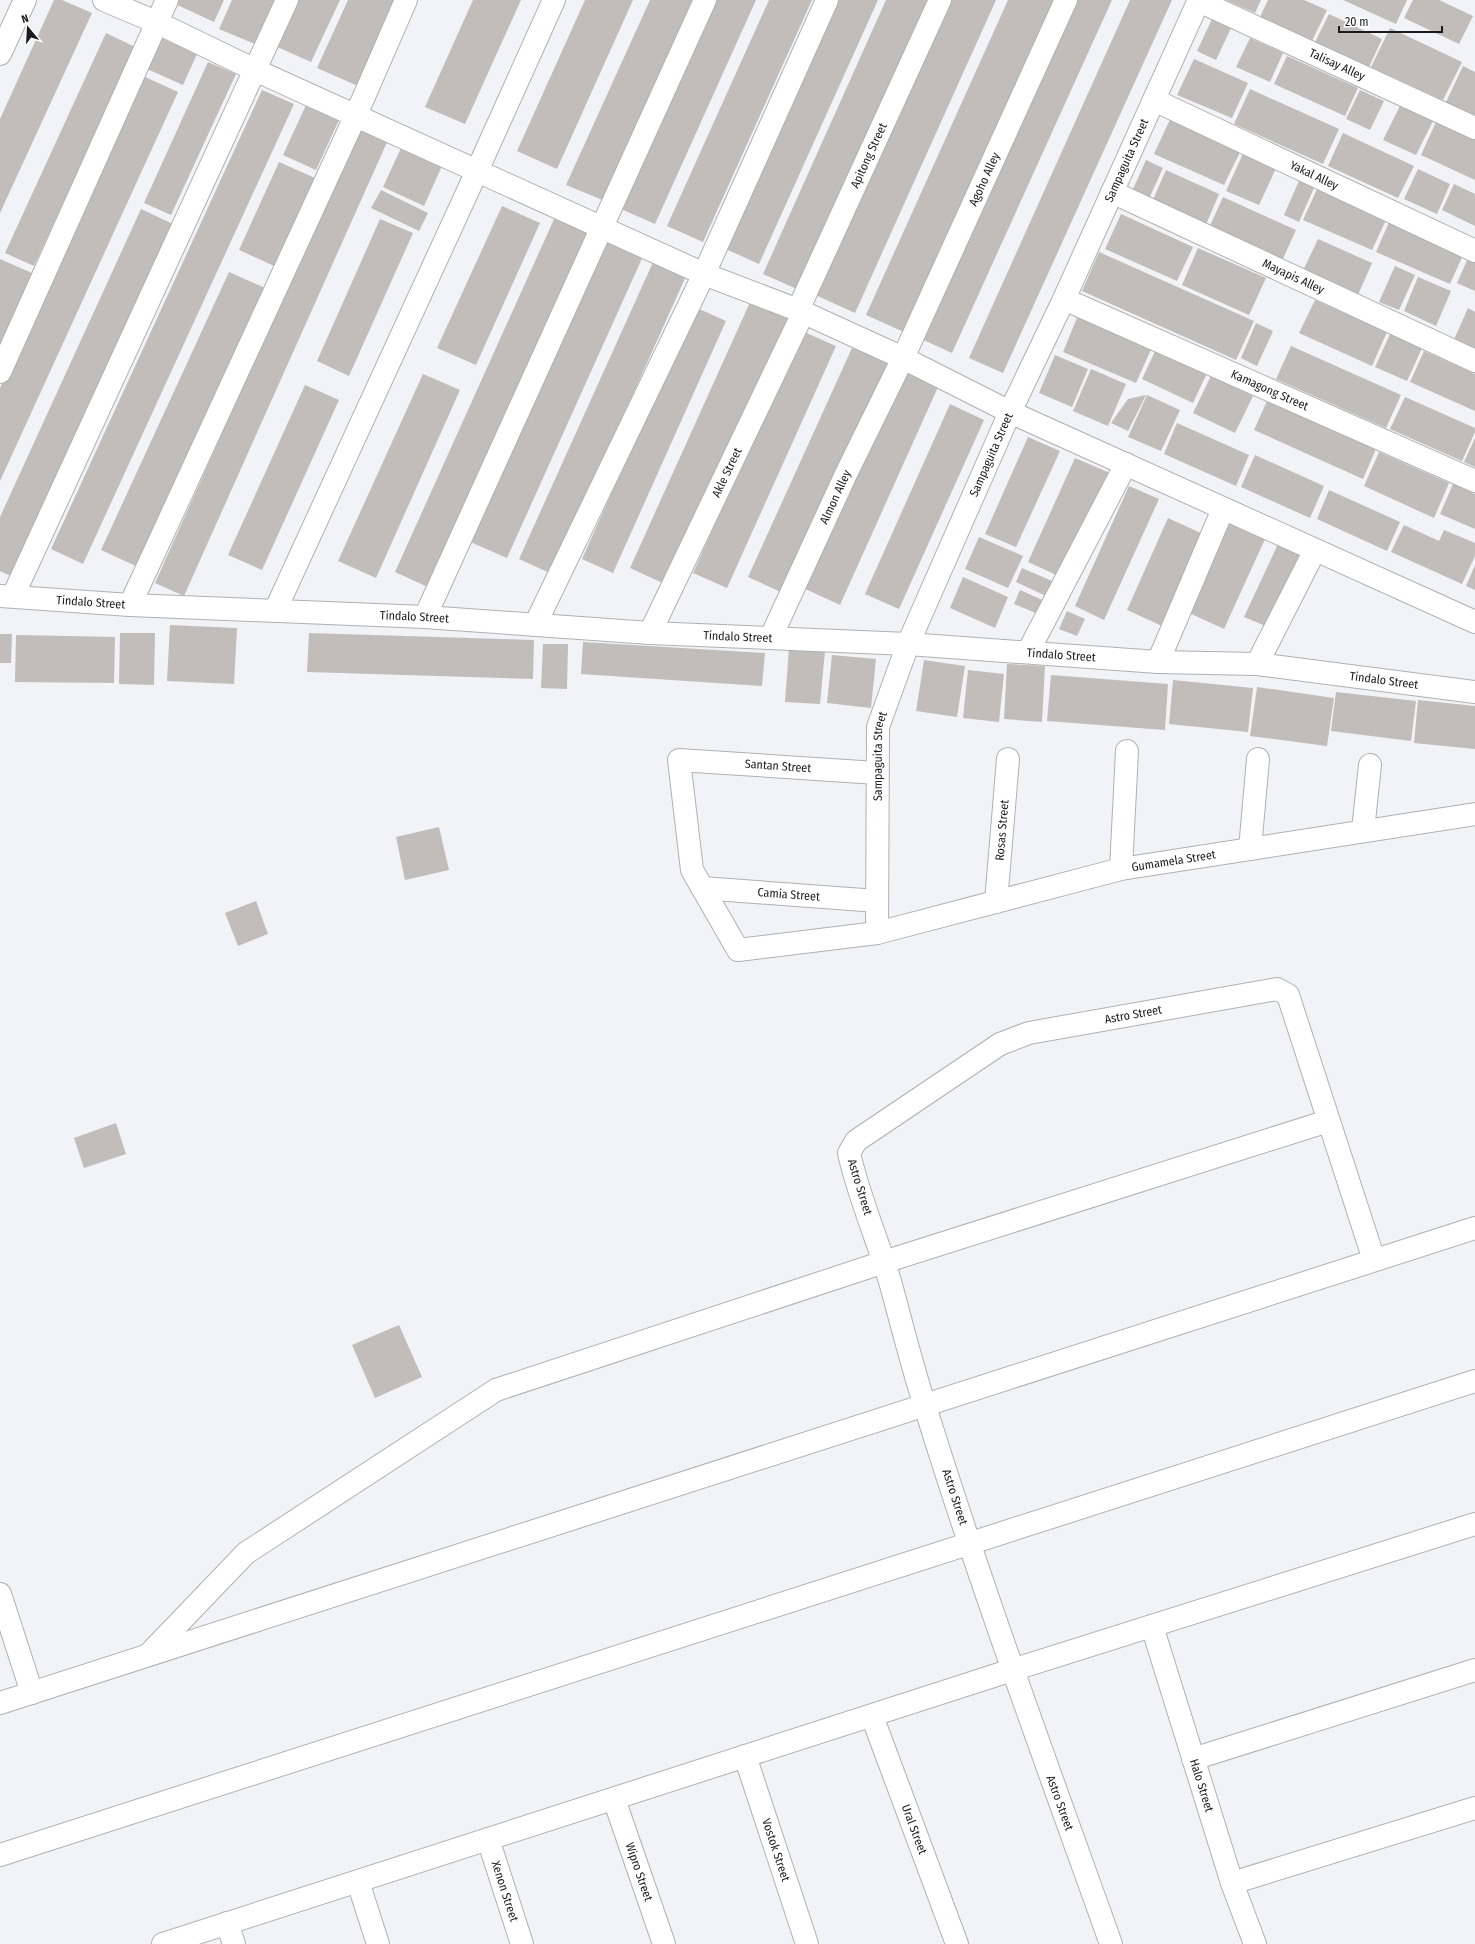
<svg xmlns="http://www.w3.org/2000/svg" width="1475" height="1944" font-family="'Fira Sans Condensed',sans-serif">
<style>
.building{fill:#c0bdba}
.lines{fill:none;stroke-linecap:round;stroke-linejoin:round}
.street-casing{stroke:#aeb1b3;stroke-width:24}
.street{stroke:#fff;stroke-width:22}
.labels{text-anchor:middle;stroke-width:3;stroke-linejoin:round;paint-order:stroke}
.street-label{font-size:12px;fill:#1a1b1c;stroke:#fff}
</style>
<rect width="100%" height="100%" fill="#f1f3f7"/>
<path class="building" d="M54,0H62L92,13L0,213V119Z
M174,0H224L214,22L173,3Z
M232,0H277L257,45L219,29Z
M294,0H340L311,62L273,45Z
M348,0H398L358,86L317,68Z
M473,0H521L465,124L425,107Z
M585,0H633L557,169L517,151Z
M650,0H695L605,201L566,185Z
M715,0H756L655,224L621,209Z
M769,0H812L703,242L667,226Z
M830,0H878L759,264L719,246Z
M886,0H930L799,290L763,274Z
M944,0H996L855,313L811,293Z
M1008,0H1057L906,333L866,315Z
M1069,0H1112L952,353L917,337Z
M1130,0H1172L1003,373L969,358Z
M1226,0H1261L1255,13Z
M1268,0H1304L1327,10L1312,41L1260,17Z
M1343,0H1407L1396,24Z
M1413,0H1439L1473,16L1459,44L1404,18Z
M1329,14L1382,39L1369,67L1315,42Z
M1212,19L1231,28L1216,60L1197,51Z
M1390,28L1462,62L1443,100L1371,67Z
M106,33L135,47L34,266L5,253Z
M161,38L197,54L183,85L147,69Z
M1250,38L1283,53L1270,82L1236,67Z
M1287,56L1358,88L1345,116L1274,84Z
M1194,59L1248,83L1232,118L1177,95Z
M208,62L236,74L171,215L144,203Z
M1463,66L1475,72V115L1446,102Z
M143,76L178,92L0,481V388Z
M1250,89L1339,129L1323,164L1234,124Z
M262,90L294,104L83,564L51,549Z
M1360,90L1384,101L1370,130L1346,119Z
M306,105L339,120L316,170L283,155Z
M1400,106L1433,121L1416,155L1383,140Z
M1172,115L1243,146L1224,185L1154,154Z
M1436,122L1475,140V180L1421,155Z
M359,128L388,140L184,596L155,583Z
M1343,133L1414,166L1398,198L1328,166Z
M401,148L442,166L424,206L383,187Z
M1245,149L1278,164L1259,205L1226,191Z
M1146,160L1163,168L1147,203L1130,196Z
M279,162L315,178L274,266L239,250Z
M1418,169L1450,184L1437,214L1404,199Z
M1166,170L1219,194L1205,227L1151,204Z
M1302,174L1317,181L1299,222L1284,215Z
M1454,184L1475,194V226L1442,210Z
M1317,189L1386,220L1372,250L1303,220Z
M381,190L428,213L419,231L371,208Z
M1223,197L1296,230L1281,263L1208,230Z
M502,206L540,223L476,365L437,348Z
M141,209L173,224L11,576L0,571V517Z
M1121,214L1193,247L1177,281L1105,249Z
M555,217L590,232L430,588L395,572Z
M380,219L413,233L349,376L317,361Z
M1390,220L1464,253L1450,284L1376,252Z
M605,237L644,254L507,558L468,541Z
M1318,239L1372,263L1357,297L1302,273Z
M1198,248L1266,278L1249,315L1182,285Z
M1099,252L1254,321L1236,360L1082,291Z
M1469,256L1475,258V291L1457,283Z
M0,259L39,276L0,362Z
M654,260L687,274L552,574L519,559Z
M1395,266L1415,275L1399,310L1379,302Z
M229,272L265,288L138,567L101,550Z
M1418,277L1451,291L1436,326L1404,311Z
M751,300L799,316L667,585L630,568Z
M1315,300L1387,332L1372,366L1299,333Z
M695,307L726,321L613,573L582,559Z
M1468,308L1475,312V352L1453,342Z
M1079,313L1153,345L1136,383L1063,352Z
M1256,323L1273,331L1257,366L1241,358Z
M802,331L836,346L727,588L693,573Z
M1391,332L1423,346L1407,381L1375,367Z
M1291,346L1401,395L1386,428L1276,379Z
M1157,347L1208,371L1193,403L1142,379Z
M852,348L900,362L785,594L748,577Z
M1424,351L1475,374V411L1410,382Z
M1055,355L1088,369L1072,407L1039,393Z
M1091,369L1126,384L1108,426L1073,411Z
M899,370L938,387L840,605L801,587Z
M423,374L460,390L376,578L338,561Z
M1211,376L1253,396L1235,433L1193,413Z
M305,385L339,400L262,570L228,555Z
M1146,395L1128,431L1111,423L1128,399Z
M1147,395L1180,410L1161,451L1128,437Z
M1405,397L1475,428V432L1462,461L1390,429Z
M1267,401L1376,449L1363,479L1254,430Z
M950,404L984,420L899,609L865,594Z
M1177,423L1249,455L1236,486L1164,454Z
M1028,437L1060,451L1016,547L985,534Z
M1475,438V467L1464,462Z
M1379,452L1449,483L1434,518L1364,486Z
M1255,455L1324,486L1310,518L1241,487Z
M1075,458L1110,473L1063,578L1028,562Z
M1453,484L1475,494V529L1440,514Z
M1129,486L1159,499L1104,620L1075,606Z
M1329,490L1400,522L1387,551L1317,519Z
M1168,518L1203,534L1162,626L1127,610Z
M1227,523L1265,539L1224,629L1187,612Z
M1404,525L1439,541L1444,530L1475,543V556L1462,584L1391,552Z
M979,537L1023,556L1008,588L965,569Z
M1278,544L1301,555L1268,627L1244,617Z
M1475,565V590L1466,586Z
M1022,568L1052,581L1046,596L1016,582Z
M963,577L1008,597L995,628L950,608Z
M1020,590L1049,603L1043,616L1014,604Z
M1067,611L1085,619L1077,636L1059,629Z
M170,625L237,628L234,684L167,681Z
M120,633H155L154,685L119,684Z
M309,633L534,640L533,679L307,672Z
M0,634H12L11,663H0Z
M16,635L115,637L114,683L15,682Z
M583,642L765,653L762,686L581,674Z
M543,644H568L567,689L541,688Z
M789,648L825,651L820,704L785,702Z
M832,655L876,659L871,708L827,703Z
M924,660L965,666L957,717L916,711Z
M1007,664L1045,666L1042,722L1004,719Z
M968,670L1004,674L999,722L963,718Z
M1051,675L1168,684L1165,730L1047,721Z
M1173,680L1253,688L1248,732L1169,724Z
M1257,687L1334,698L1327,746L1250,736Z
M1336,692L1416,701L1411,741L1331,731Z
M1418,700L1475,706V749L1414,743Z
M439,827L449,870L405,880L396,837Z
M256,901L268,934L238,946L225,913Z
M116,1123L126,1154L84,1168L74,1138Z
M399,1325L422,1377L375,1398L352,1345Z"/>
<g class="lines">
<g class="street-casing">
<g id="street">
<path d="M104,0L156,22L255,70L704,274L798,310L903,358L1010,412L1475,622"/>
<path id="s1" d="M1199,1L1475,128"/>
<path d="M0,54L25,0"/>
<path id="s2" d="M1154,100L1475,251"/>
<path id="s3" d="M1112,192L1475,361"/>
<path id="s4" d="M1064,299L1475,481"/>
<path id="s5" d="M798,310L940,0"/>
<path d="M0,372L167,0"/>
<path id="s6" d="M0,596L130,605L425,617L650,633L908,644L1158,662L1257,664L1475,692"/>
<path d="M13,596L287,0"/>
<path d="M130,605L356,115L406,0"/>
<path d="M275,611L477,171L554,0"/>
<path d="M425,617L705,0"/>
<path d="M535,625L704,274L827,0"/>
<path id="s7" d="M650,633L803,313"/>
<path id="s8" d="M771,637L846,474L903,358L1066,0"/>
<path d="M1028,652L1126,464"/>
<path d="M1158,662L1223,509"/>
<path d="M1257,664L1315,550"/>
<path id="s9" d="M877,773L679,760L692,870L738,950L877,933L1121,869L1475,814"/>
<path d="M1363,830L1370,765"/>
<path d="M1250,849L1258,759"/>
<path d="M1121,869L1127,751"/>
<path id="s10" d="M702,888L877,901"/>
<path id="s11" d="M996,902L1008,759"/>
<path id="s12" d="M877,933L878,727L908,644L1010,412L1064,299L1199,0"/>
<path d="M0,1594L32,1693"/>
<path id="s13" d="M1152,1626L1232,1883L1255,1944"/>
<path d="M150,1653L246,1553L496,1390L884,1262L1328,1121"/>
<path d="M0,1703L1475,1228"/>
<path id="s14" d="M872,1716L957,1944"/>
<path id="s15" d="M745,1756L807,1944"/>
<path d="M1193,1759L1475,1670"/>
<path id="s16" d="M614,1799L664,1944"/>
<path id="s17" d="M488,1839L522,1944"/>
<path d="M0,1855L1475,1381"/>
<path d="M358,1882L378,1944"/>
<path d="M1232,1883L1475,1808"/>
<path d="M227,1923L234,1944"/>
<path d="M163,1944L1012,1670L1475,1524"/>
<path id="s18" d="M1111,1944C1047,1765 981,1587 925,1406C912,1366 902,1325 891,1285C878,1240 859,1198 849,1153L856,1141L1000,1044L1029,1033L1277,989L1288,995L1374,1260"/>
</g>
</g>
<use href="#street" class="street"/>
</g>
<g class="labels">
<g class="street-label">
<text dy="4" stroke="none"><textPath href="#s1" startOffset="152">Talisay Alley</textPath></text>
<text dy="4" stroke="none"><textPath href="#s5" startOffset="170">Apitong Street</textPath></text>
<text dy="4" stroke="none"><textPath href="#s12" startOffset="825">Sampaguita Street</textPath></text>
<text dy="4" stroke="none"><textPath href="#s2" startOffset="177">Yakal Alley</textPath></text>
<text dy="4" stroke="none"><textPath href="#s8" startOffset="505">Agoho Alley</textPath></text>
<text dy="4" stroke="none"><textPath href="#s3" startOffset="200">Mayapis Alley</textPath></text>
<text dy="4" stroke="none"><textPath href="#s4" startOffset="225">Kamagong Street</textPath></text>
<text dy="4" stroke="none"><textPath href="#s12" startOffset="501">Sampaguita Street</textPath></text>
<text dy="4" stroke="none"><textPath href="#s7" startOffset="178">Akle Street</textPath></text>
<text dy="4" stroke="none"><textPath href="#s8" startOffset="154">Almon Alley</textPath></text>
<text dy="4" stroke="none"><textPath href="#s6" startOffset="91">Tindalo Street</textPath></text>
<text dy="4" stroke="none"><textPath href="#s6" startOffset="415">Tindalo Street</textPath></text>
<text dy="4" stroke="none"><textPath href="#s6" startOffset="739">Tindalo Street</textPath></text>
<text dy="4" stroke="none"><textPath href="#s6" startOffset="1063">Tindalo Street</textPath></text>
<text dy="4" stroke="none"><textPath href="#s6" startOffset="1387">Tindalo Street</textPath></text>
<text dy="4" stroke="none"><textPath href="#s12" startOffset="177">Sampaguita Street</textPath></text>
<text transform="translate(778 766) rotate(4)" y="4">Santan Street</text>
<text dy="4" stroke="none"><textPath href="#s11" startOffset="72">Rosas Street</textPath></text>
<text dy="4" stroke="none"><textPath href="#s9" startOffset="847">Gumamela Street</textPath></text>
<text dy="4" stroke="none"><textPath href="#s10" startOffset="87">Camia Street</textPath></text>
<text dy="4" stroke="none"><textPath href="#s18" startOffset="1158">Astro Street</textPath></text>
<text transform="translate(860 1187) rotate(73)" y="4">Astro Street</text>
<text transform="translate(955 1497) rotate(72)" y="4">Astro Street</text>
<text dy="4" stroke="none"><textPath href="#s13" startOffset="167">Halo Street</textPath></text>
<text transform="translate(1060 1803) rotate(70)" y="4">Astro Street</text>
<text dy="4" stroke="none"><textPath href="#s14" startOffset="121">Ural Street</textPath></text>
<text dy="4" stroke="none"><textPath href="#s15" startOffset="99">Vostok Street</textPath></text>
<text dy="4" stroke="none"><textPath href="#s16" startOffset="77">Wipro Street</textPath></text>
<text dy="4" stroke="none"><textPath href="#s17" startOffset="55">Xenon Street</textPath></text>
</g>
</g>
<g transform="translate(28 28) rotate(342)" stroke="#ffffff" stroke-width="3" paint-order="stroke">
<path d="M0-3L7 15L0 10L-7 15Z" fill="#1a1b1c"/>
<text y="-6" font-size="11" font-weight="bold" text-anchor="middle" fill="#1a1b1c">N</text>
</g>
<path d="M1339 26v6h103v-6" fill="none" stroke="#1a1b1c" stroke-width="2"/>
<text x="1345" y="26" font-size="12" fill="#1a1b1c" stroke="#ffffff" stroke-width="3" paint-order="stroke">20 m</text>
</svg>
